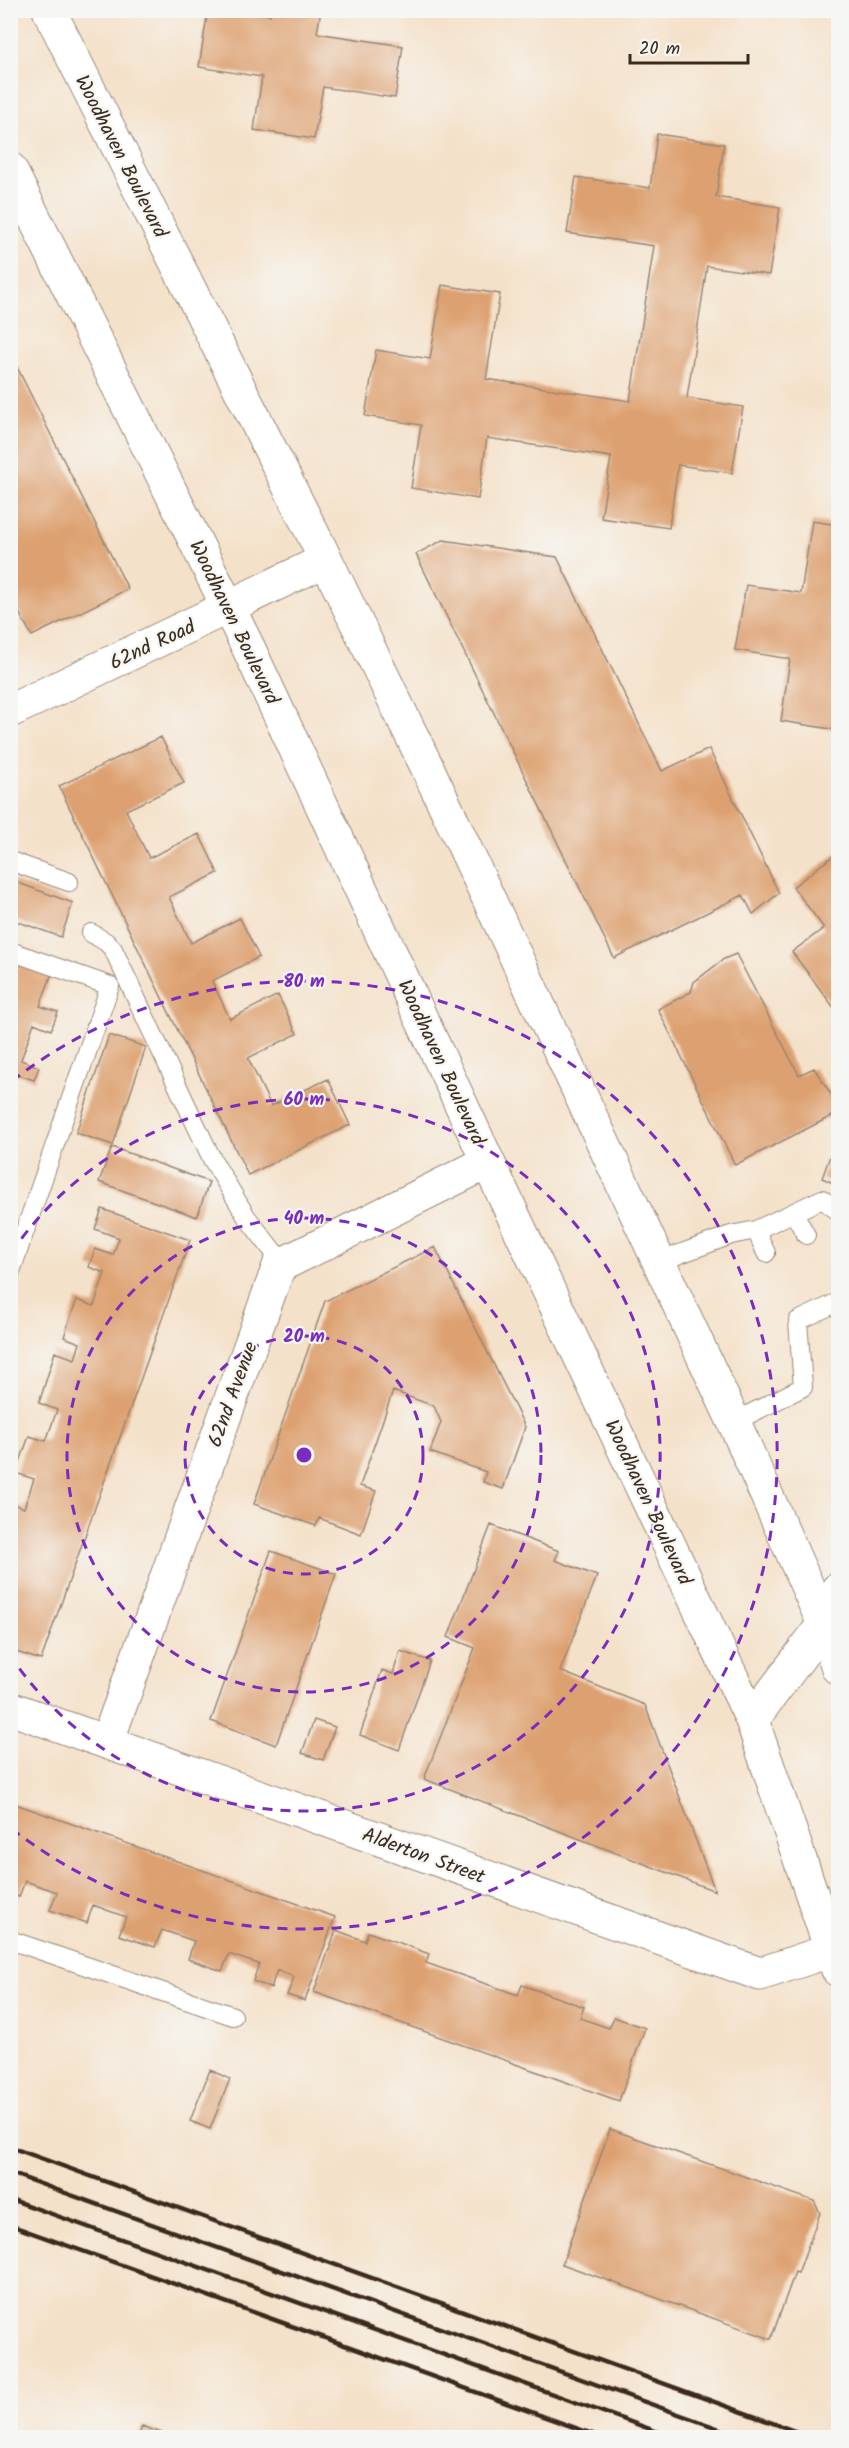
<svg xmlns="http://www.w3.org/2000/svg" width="849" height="2448" font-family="Kalam,sans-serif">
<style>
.building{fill:#dda06f}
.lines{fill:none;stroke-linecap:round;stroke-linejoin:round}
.lane-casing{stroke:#988674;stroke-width:20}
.street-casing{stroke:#988674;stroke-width:35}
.primary-casing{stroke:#988674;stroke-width:35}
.lane{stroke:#fff;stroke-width:18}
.street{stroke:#fff;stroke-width:33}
.primary{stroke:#fff;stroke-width:33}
.rail{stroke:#3b2a1e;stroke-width:4.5}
.ring{fill:none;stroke:#7b2cbf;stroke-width:3;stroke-dasharray:10 8}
.labels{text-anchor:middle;stroke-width:4.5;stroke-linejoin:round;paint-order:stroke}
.street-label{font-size:20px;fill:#3b2a1e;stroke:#f6f6f2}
.centre{fill:#7b2cbf;stroke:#f6f6f2;stroke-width:3}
.ring-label{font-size:18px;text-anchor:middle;font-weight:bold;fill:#7b2cbf;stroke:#f6f6f2;stroke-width:4.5;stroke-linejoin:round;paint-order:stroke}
</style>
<rect width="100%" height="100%" fill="#f6f6f2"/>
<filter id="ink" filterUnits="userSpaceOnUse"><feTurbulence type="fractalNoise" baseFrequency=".0167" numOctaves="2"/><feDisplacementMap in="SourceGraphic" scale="12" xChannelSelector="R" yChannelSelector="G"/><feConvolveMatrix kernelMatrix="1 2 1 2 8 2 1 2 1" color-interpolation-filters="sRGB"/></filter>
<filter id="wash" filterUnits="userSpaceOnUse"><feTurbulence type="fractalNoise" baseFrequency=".008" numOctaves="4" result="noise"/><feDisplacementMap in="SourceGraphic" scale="24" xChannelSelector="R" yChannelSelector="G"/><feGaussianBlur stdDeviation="1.35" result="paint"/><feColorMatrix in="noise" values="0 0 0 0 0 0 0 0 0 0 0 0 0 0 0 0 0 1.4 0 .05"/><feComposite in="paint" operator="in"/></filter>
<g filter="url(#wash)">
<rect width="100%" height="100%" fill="#f4e1c9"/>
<g id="blocks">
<path class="building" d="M208,10H238L270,15V10H321L317,33L403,46L395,98L323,87L314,139L254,130L262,77L199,67Z
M657,134L724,144L716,197L780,207L769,275L707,266L687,398L743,407L732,473L678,465L669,528L601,518L611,457L487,438L478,499L411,488L421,425L365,416L376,350L430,359L442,285L500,294L486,379L630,401L654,246L567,233L576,177L650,188Z
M10,353L128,589L32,636L10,596Z
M812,521L838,525V730L781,721L790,659L735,650L746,585L801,593Z
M443,540L557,557L662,771L709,749L779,893L753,914L743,895L614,958L416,554Z
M161,737L184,783L126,810L149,858L199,834L218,873L169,897L191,943L240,918L259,957L212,981L230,1019L278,995L297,1034L248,1058L271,1106L328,1079L350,1125L248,1175L59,786Z
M838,852V1013L792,952L824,928L793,887Z
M10,880L73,903L61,937L10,919Z
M10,953L54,968L40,1006L58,1012L51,1030L34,1023L21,1060L39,1067L34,1080L16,1074L10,1088Z
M736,954L799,1075L814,1068L838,1105V1113L735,1165L658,1009L691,992L694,982L724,959Z
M109,1035L146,1047L113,1145L76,1133Z
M838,1134V1185L822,1178Z
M112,1147L209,1182L197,1217L99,1182Z
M102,1209L190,1240L41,1660L10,1650V1503L24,1508L34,1479L16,1473L29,1436L46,1441L57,1410L39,1403L55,1352L75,1359L80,1343L64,1337L70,1318L77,1300L94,1306L105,1273L89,1267L95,1249L113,1255L119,1238L95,1229Z
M435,1247L525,1427L503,1489L483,1482L486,1472L430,1452L441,1422L434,1406L393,1391L360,1486L376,1491L361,1534L319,1518L316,1526L254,1504L325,1301Z
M491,1525L559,1551L555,1560L597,1576L560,1671L645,1705L715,1891L424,1779L475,1648L448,1637Z
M271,1551L336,1574L276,1745L211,1721Z
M400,1651L430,1661L399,1750L360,1735L382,1670L393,1674Z
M314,1720L335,1727L323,1760L302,1753Z
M10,1802L335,1917L305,2001L287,1995L294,1977L277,1970L271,1988L253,1981L259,1964L243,1959L229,1954L222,1971L188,1959L194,1941L162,1930L155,1947L119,1935L126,1917L93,1905L87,1923L50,1910L57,1892L25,1881L19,1897L10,1894Z
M336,1930L365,1941L368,1932L400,1943L429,1954L426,1963L518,1995L522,1985L584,2007L580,2018L609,2028L614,2017L645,2028L619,2101L314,1992Z
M210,2070L230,2079L210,2129L190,2121Z
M610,2129L814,2201L820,2213L798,2273L795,2272L771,2339L562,2264Z
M142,2426L164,2434L163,2438H138Z"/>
</g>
</g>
<g filter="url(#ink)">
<use href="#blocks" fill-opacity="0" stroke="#988674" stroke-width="1.5"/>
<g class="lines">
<g class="lane-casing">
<path id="lane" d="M10,861L69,882
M91,933L106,942L113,949L212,1159L246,1216L283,1264
M10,951L110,986L10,1274
M794,1213L806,1235
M756,1230L766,1253
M658,1262L731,1235L756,1230L822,1199L838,1211
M734,1422L803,1387L798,1321L838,1302
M10,1940L233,2016"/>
</g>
<g class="street-casing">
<path id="street" d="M10,711L326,560
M10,1708L760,1974L838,1948
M752,1720L824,1624L838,1589
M107,1742L279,1266L488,1162"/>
</g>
<g class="primary-casing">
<path id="primary" d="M49,10L326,560L426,765L734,1422L824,1624L838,1668
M10,169L248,647L488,1162L752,1720L838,1970"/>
</g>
<use href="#lane" class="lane"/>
<use href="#street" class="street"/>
<use href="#primary" class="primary"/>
<path class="rail" d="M10,2147L814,2438
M10,2173L745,2438
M10,2199L675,2438
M10,2225L604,2438"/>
</g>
</g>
<g class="ring">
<circle cx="304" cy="1455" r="119"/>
<circle cx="304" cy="1455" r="237"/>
<path d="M11 1253A356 356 0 1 1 11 1657"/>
<path d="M12 1081A474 474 0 1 1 12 1829"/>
</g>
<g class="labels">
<g class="street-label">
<text transform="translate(122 156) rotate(63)" y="7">Woodhaven Boulevard</text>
<text transform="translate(235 622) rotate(64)" y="7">Woodhaven Boulevard</text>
<text transform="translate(152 644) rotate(-25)" y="7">62nd Road</text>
<text transform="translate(442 1062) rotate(65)" y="7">Woodhaven Boulevard</text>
<text transform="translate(232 1394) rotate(-70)" y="7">62nd Avenue</text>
<text transform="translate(649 1502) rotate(65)" y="7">Woodhaven Boulevard</text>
<text transform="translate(424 1855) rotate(20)" y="7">Alderton Street</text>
</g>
</g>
<circle cx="304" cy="1455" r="9" class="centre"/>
<g class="ring-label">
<text x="304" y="987">80 m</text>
<text x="304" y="1105">60 m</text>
<text x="304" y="1224">40 m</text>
<text x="304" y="1342">20 m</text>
</g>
<rect width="849" height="2448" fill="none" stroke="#f6f6f2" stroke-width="36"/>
<path d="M630 54v9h118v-9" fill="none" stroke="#3b2a1e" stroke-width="3"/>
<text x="639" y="54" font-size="18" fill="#3b2a1e" stroke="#f6f6f2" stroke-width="4.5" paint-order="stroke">20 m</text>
</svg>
